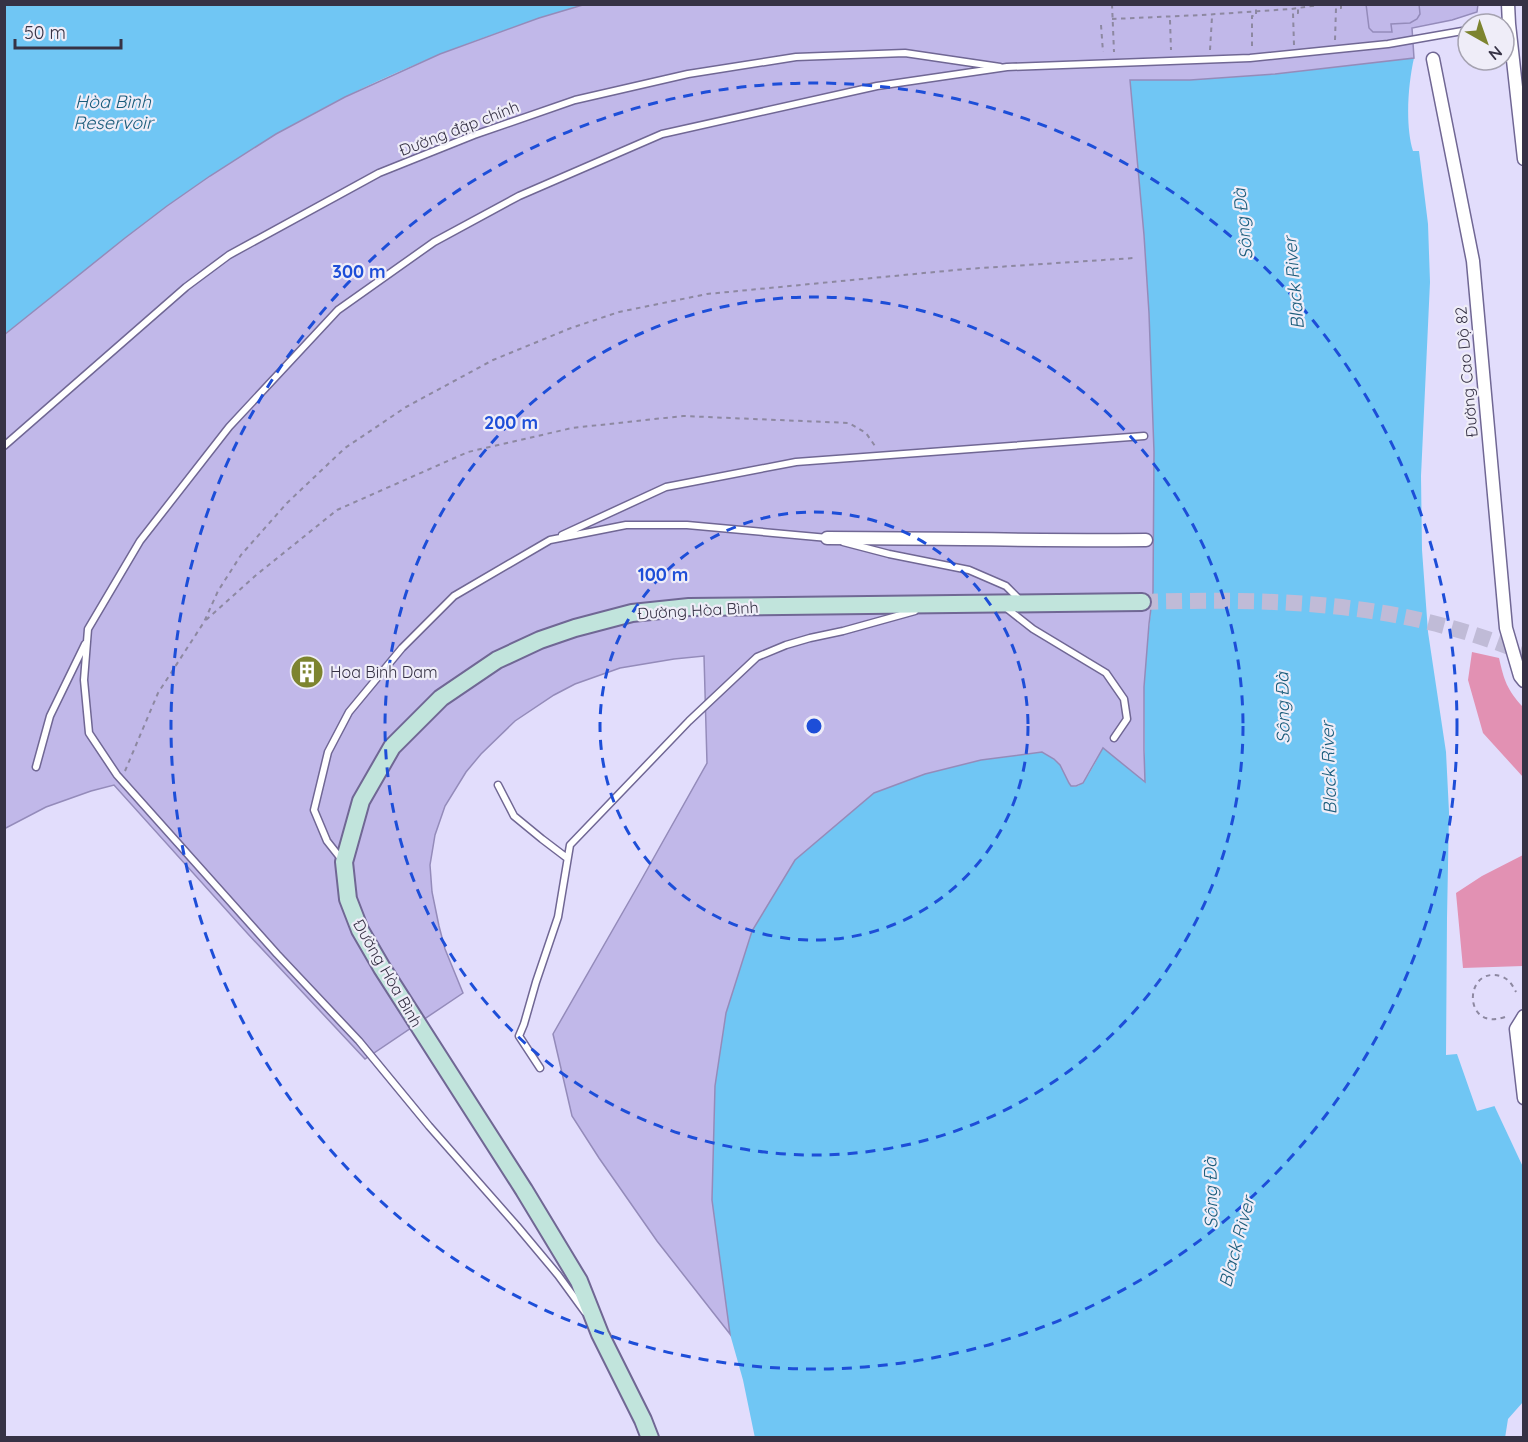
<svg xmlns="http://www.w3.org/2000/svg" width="1528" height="1442" font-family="Quicksand,sans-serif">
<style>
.forest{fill:#e291b3}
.water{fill:#70c6f4}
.pier{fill:#e2ddfc}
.building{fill:#c1b8e9;stroke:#948bba;stroke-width:1.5}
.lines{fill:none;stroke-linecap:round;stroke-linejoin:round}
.secondary-tunnel{stroke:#c0bbd7;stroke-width:16;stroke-dasharray:16 8;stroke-linecap:butt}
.lane-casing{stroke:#706794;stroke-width:9}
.street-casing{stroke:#706794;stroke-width:15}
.secondary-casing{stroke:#706794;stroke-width:20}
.path{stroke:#8d88a1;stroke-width:2;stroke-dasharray:4.5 4.5;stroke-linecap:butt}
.lane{stroke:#fff;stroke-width:6}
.street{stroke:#fff;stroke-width:12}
.secondary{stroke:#c1e4dc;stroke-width:16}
.path-bridge{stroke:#8d88a1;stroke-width:2;stroke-dasharray:4.5 4.5;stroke-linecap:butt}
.ring{fill:none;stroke:#1d4ed8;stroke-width:3;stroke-dasharray:10 8}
.labels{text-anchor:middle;stroke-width:4.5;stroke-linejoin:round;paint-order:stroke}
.street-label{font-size:16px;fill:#363245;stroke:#efedf8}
.poi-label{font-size:16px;fill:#363245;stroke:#efedf8;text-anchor:start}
.water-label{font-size:18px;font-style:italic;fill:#1a5c7b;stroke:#efedf8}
.centre{fill:#1d4ed8;stroke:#efedf8;stroke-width:3}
.ring-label{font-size:18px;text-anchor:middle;font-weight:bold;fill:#1d4ed8;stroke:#efedf8;stroke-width:4.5;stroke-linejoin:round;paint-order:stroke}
</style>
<rect width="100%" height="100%" fill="#e2ddfc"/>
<path class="forest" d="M1472,652L1499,658C1504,680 1507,690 1523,707V777L1483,733L1468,680Z
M1523,855V966L1463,968L1456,893L1482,876Z"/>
<path class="water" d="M5,5H586C465,39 349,87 243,155C158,208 83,273 5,335Z
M1414,58C1408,84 1405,125 1413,151H1419L1428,224L1430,282L1421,476L1422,550L1428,632L1446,752L1449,812L1447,918L1446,1055L1457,1054L1477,1111L1523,1098V1402L1508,1419L1505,1438H755L743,1380L730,1334L712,1200L715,1086L726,1013L752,931L795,860L874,793L925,774L951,767L981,760L1042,752L1054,759L1060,765L1069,783C1073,786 1073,787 1078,786C1086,783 1098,757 1103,748L1145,781L1144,687L1146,655L1153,592L1154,452L1149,313L1144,235L1130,80H1190L1275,74Z"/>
<path class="pier" d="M1524,1095L1523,1167L1493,1103Z"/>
<path class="building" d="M586,4H1478L1477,12L1452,20L1412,28L1414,58L1275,74L1190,80H1130L1144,235L1149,313L1154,452L1153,592L1149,624L1144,687V750L1145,782L1103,748L1083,783L1076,786H1071L1069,783L1060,765L1054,759L1042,752L981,760L925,774L874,793L795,860L752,931L726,1013L715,1086L712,1200L730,1334L657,1241L599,1158L572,1116L553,1034L639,884L707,763L704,656L674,659L620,668L575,684L554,695L515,721L481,754L466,772L445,806L435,835L430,865L432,892L439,926L445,949L463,993L365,1059L248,934L114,785L91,791L46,807L4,829V335L125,238L167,206L210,176L276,134L345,97L440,54L539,18Z
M1366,4H1419L1420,14L1417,19L1410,23L1391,24L1392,32H1373L1369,28Z"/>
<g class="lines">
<path class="secondary-tunnel" d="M1142,602C1274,598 1400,601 1524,653"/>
<g class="lane-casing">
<path id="lane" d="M4,446L186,287L229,255L379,173L474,135L575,100L688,74L796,57L905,53L1000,67
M562,535L666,487L796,462L1144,436
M843,542L889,554L969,570L1006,586L1019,599
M1005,607L1033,629L1106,673L1124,699L1127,719L1114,738
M36,767L50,716L85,644
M498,785L514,816L542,839L567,858
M342,860L327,841L314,810L328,752L349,712L402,648L454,596L550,540L626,525H687L828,538
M540,1068L519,1036L524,1024L536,982L558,917L570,845L689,721L757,657L786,645L810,638L843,631L915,611
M585,1312L558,1275L517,1226L429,1126L359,1041L277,954L117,775L89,733L84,680L88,629L140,541L229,427L338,310L434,242L519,196L662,134L877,86L1007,67L1250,58L1388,44L1468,30"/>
</g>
<g class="street-casing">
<path id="street" d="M1508,4L1509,24L1524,159
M1433,59L1473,261L1506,628L1520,676L1524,681
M827,538C933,538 1039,541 1146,540
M1524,1016L1516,1029L1524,1098"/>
</g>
<g class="secondary-casing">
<path id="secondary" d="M650,1438L643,1420L600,1334L579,1281L524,1190L382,968L360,930L348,899L344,862L361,801L392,747L441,698L497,660L540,640L575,628L632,613L689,607L1142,602"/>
</g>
<path class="path" d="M1112,4L1114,52
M1170,20L1171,50
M1101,25L1103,52
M1335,40L1336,8H1341V4
M1294,45L1293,13H1298V6
M1252,46V16H1256V9
M1210,50L1212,17
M206,620L255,576L337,510L468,452L572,428L683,416L849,423L866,433L875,446
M125,771L158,693L204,622L218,591L241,555L287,503L345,448L406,407L493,360L571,328L619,312L707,294L966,269L1134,258
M1505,1017C1462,1032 1464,966 1500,976C1508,978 1512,984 1516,992"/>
<use href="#lane" class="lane"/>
<use href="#street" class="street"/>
<use href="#secondary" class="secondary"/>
<path class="path-bridge" d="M1112,19L1202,15L1291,9L1326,4"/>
</g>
<g class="ring">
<circle cx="814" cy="726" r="214"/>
<circle cx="814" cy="726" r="429"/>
<circle cx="814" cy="726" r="643"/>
</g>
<defs>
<g id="building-disc" transform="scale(1.725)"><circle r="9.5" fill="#7d842f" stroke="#efedf8"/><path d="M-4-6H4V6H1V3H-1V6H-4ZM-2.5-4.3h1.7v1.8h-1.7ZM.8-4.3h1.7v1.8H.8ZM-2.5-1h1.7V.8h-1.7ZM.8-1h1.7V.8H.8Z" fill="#fff"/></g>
</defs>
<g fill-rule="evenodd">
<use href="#building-disc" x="307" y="672"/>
</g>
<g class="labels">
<g class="street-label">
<text transform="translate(459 128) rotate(-21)" y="6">Đường đập chính</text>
<text transform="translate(1466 372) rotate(-95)" y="6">Đường Cao Dộ 82</text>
<text transform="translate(698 610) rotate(-3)" y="6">Đường Hòa Bình</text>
<text transform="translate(388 973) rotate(60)" y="6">Đường Hòa Bình</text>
</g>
<g class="poi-label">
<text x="330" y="678">Hoa Binh Dam</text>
</g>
<g class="water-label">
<text x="113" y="108">Hòa Bình<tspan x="113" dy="21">Reservoir</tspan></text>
<text transform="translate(1243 224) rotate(-96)" y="6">Sông Đà</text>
<text transform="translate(1294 283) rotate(-95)" y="6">Black River</text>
<text transform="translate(1283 708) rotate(-91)" y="6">Sông Đà</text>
<text transform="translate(1329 768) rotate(-92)" y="6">Black River</text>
<text transform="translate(1211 1193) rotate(-91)" y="6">Sông Đà</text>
<text transform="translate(1237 1242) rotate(-75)" y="6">Black River</text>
</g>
</g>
<circle cx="814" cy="726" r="9" class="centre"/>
<g class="ring-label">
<text x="359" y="278">300 m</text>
<text x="511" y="429">200 m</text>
<text x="663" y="581">100 m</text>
</g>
<rect width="1528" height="1442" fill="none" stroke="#363245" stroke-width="12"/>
<g transform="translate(1486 42) rotate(140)"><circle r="28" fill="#efedf8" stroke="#a5a2b0" stroke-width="1.5"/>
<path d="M0-4.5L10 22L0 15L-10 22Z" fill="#7d842f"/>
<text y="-9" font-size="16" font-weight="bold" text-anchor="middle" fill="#363245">N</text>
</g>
<path d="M15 39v9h106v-9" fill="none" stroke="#363245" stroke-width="3"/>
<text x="24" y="39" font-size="18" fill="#363245" stroke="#efedf8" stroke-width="4.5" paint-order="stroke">50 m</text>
</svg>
